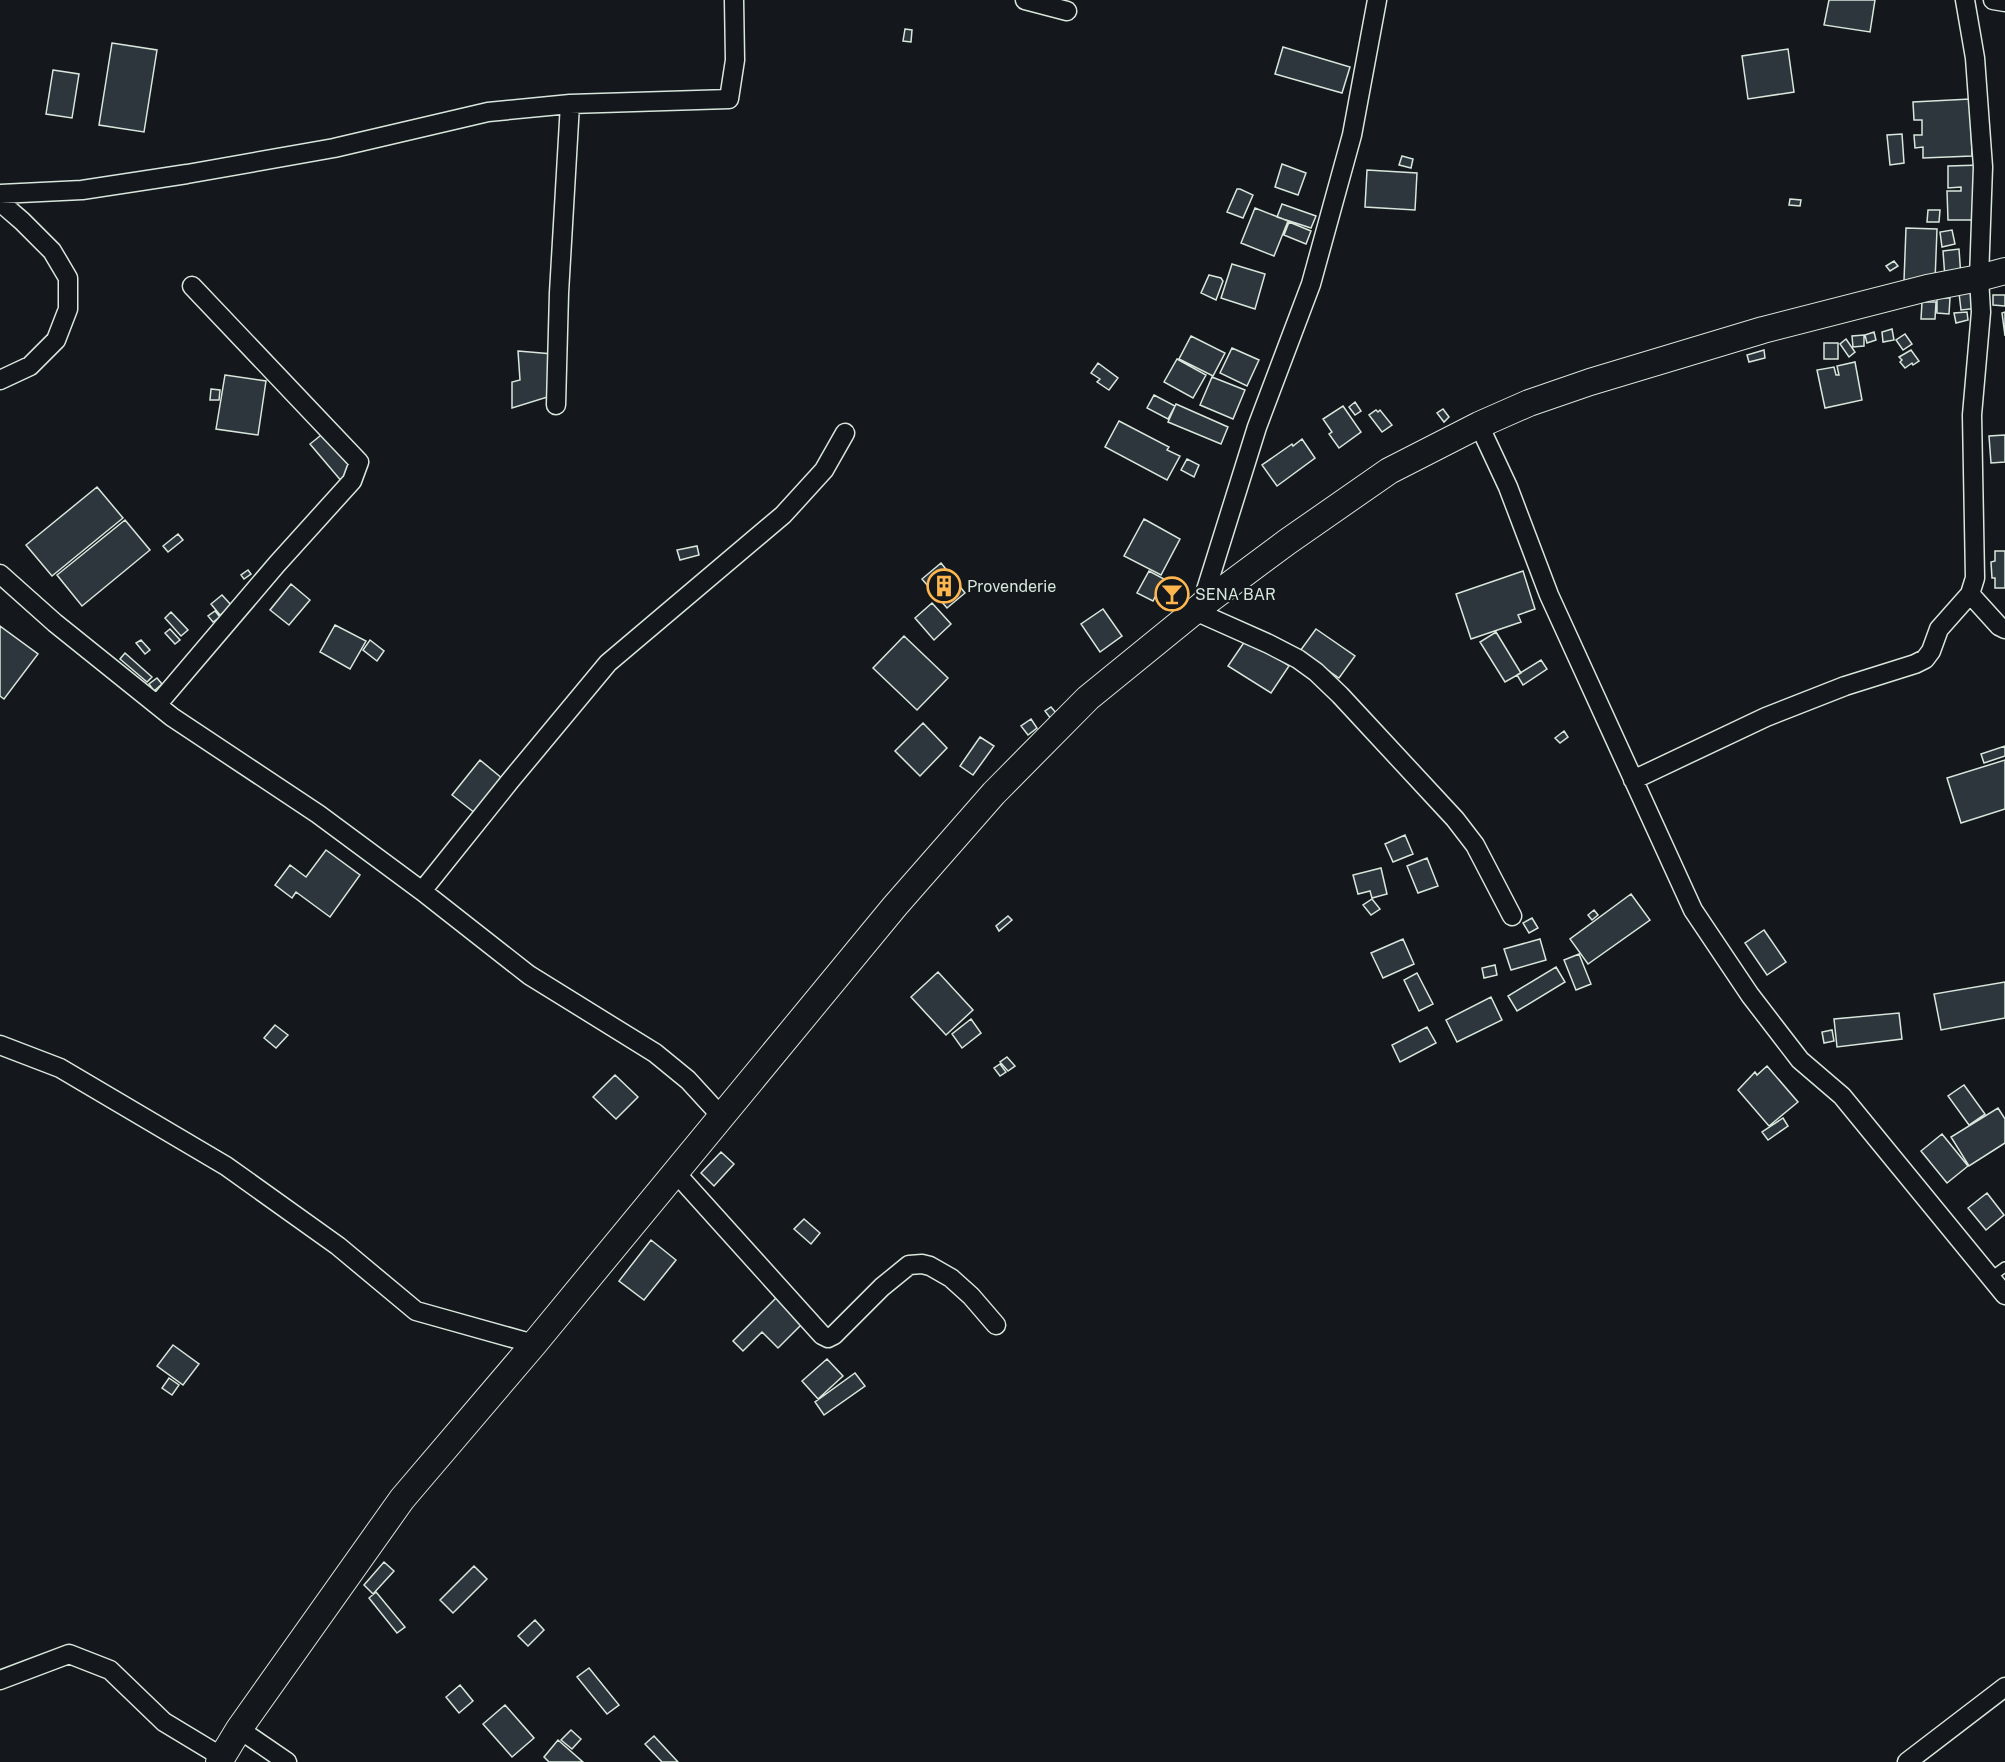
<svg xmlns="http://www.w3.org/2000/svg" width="2005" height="1762" font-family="'Public Sans',sans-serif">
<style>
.building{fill:#2c363c;stroke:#d8e6dc;stroke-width:1.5}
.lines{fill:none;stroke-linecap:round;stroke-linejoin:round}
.lane-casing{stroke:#d8e6dc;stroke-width:12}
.street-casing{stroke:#d8e6dc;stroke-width:21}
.secondary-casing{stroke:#d8e6dc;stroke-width:28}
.lane{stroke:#14181c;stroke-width:9}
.street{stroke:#14181c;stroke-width:18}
.secondary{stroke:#14181c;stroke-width:26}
.labels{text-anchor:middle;stroke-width:4.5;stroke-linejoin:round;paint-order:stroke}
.poi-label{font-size:16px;fill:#d8e6dc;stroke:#14181c;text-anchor:start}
</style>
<rect width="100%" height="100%" fill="#14181c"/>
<path class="building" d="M1829,0H1875L1870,32L1824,25Z
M905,29L912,30L911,42L903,41Z
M112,43L157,50L144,132L99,125Z
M1283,47L1350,67L1342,93L1275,74Z
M1788,49L1794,92L1748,99L1742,56Z
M53,70L79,74L72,118L46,114Z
M1970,99L1972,156L1923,158V147L1915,148L1914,135H1922V120H1914L1913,102Z
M1902,134L1904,163L1890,165L1887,135Z
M1402,156L1413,159L1411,168L1399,165Z
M1282,164L1306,173L1298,195L1275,187Z
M1981,165L1982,220H1948L1947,191H1961V187L1948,188V166Z
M1367,170L1417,173L1415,210L1365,207Z
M1237,189H1240L1253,195L1243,218L1227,212Z
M1790,199L1801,200L1800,206L1789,205Z
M1282,204L1316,216L1311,228L1277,217Z
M1255,208L1288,221L1274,256L1241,243Z
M1928,210H1940L1939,222H1927Z
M1289,222L1311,231L1306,244L1284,235Z
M1906,228L1937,229L1935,281H1904Z
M1952,230L1955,244L1942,247L1940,232Z
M1959,249L1961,277L1945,278L1943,251Z
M1894,261L1898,266L1890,271L1886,266Z
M1232,264L1265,274L1255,309L1221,298Z
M1209,275L1221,278L1223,281L1216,300L1201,293Z
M1977,291L1979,308L1961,310L1959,293Z
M1993,295H2005V306L1993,305Z
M1937,298H1950L1949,314L1937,313Z
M1922,302H1936L1935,319H1921Z
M1967,312L1968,320L1956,323L1954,313Z
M2005,312V336L2002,313Z
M1892,329L1894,340L1883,342L1882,332Z
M1874,332L1876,340L1867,343L1865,335Z
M1905,334L1912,344L1903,350L1896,340Z
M1864,335V346L1853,347L1852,336Z
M1191,336L1225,353L1213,376L1179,359Z
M1846,339L1855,352L1849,357L1840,344Z
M1824,343H1838V359H1824Z
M1232,348L1259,360L1247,386L1220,373Z
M1764,350L1765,358L1749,362L1747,355Z
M1911,350L1919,361L1913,365L1912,363L1905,368L1900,362L1902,360L1899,357Z
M518,351L553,354L554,395L512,408V382L520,380Z
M1177,359L1206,375L1193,398L1164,382Z
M1855,362L1862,400L1825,408L1817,370L1834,367L1836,375H1839L1837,366Z
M1098,363L1118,378L1109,390L1097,382L1100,379L1091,373Z
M225,375L266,381L258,435L216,429Z
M1212,377L1245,390L1233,419L1200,405Z
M211,389L220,390L219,400H210Z
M1154,395L1175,406L1168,419L1147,408Z
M1355,402L1361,411L1355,415L1349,407Z
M1176,404L1228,427L1221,444L1168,422Z
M1343,406L1361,432L1339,448L1329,434L1332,432L1323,419Z
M1443,409L1449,417L1444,422L1437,413Z
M1376,410L1378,412L1380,410L1392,425L1382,432L1369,415Z
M1119,421L1169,447L1167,450L1180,456L1167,480L1105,447Z
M330,428L362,467L343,483L310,444Z
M2005,435V462L1991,463L1989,436Z
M1302,439L1315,458L1277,486L1262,465L1292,444L1293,446Z
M1187,459L1199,465L1194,477L1181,470Z
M97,487L123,518L52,576L26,545Z
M1144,519L1180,539L1161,575L1124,556Z
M125,520L150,550L82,606L57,575Z
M178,534L183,540L168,552L163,546Z
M697,546L699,555L680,560L677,550Z
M1995,551H2005V588H1995V578H1992L1991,562L1995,561Z
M941,563L965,593L947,608L922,579Z
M248,570L251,574L244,579L241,575Z
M1149,571L1164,579L1153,601L1137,593Z
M1523,571L1535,609L1518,615L1521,622L1471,639L1456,594Z
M1165,583L1181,586L1178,604L1162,601Z
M291,584L310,600L289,625L270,610Z
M222,595L232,606L220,615L211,604Z
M932,603L951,624L934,640L915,618Z
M1103,609L1122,636L1100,652L1081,624Z
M215,611L220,617L213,622L208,616Z
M171,612L188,630L181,636L165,618Z
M335,625L366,641L350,669L320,652Z
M0,626L38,654L4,699L0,696Z
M170,629L180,640L175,644L165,633Z
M1316,629L1355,656L1339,678L1300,651Z
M1496,632L1521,673L1505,682L1480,642Z
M904,636L948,678L917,710L873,668Z
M1247,638L1289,666L1271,693L1228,666Z
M141,640L150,650L145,654L136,643Z
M370,640L384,651L377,661L363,650Z
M125,653L152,677L147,682L120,659Z
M1541,660L1547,669L1523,685L1517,675Z
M157,678L162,684L154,691L149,684Z
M1051,707L1057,714L1051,719L1045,711Z
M1031,719L1037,728L1028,735L1021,726Z
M923,723L947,748L920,776L895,751Z
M1564,731L1568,737L1560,743L1555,738Z
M980,737L994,746L973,775L960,766Z
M2005,746V756L1984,763L1981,754Z
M480,760L503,779L475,813L452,795Z
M2005,760V809L1961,823L1947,778Z
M1405,835L1413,854L1393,862L1385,844Z
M326,850L360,875L330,917L296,892L292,898L275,885L290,865L306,877Z
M1427,858L1438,886L1418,893L1407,866Z
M1381,868L1387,894L1372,898L1370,891L1358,894L1353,875Z
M1631,894L1650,920L1588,964L1570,939Z
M1372,899L1380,909L1371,915L1363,905Z
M1594,910L1598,915L1592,920L1588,915Z
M1008,916L1012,920L999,931L996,926Z
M1532,918L1538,928L1529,933L1523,923Z
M1764,930L1786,962L1767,975L1745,943Z
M1403,939L1414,964L1383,978L1371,953Z
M1540,939L1546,960L1511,970L1504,949Z
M1579,954L1591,984L1576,990L1564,960Z
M1495,965L1497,975L1484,978L1482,968Z
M1556,967L1565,982L1517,1011L1508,996Z
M938,972L973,1010L946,1035L911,997Z
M1417,973L1433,1004L1419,1011L1404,980Z
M2005,982V1018L1941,1030L1934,994Z
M1491,997L1502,1020L1457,1042L1446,1020Z
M1899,1013L1902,1039L1837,1047L1834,1019Z
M971,1019L981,1033L962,1048L952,1034Z
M275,1025L288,1035L276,1048L264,1038Z
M1427,1027L1436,1043L1400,1062L1392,1045Z
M1832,1030L1834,1041L1824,1043L1822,1032Z
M1007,1057L1015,1066L1008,1071L1000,1062Z
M1000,1064L1006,1072L1000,1076L994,1068Z
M1767,1066L1798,1102L1769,1126L1738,1090L1755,1072L1757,1075Z
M615,1075L638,1097L616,1119L593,1097Z
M1964,1085L1985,1114L1969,1125L1948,1096Z
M1998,1108L2005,1119V1143L1969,1166L1951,1137Z
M1783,1118L1788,1126L1768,1140L1762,1132Z
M1942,1134L1968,1166L1947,1183L1921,1151Z
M721,1152L734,1164L714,1186L701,1173Z
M1987,1193L2004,1215L1986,1230L1968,1208Z
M804,1219L820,1233L811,1244L794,1229Z
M651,1240L676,1260L644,1300L619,1281Z
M777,1297L803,1323L778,1348L762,1332L743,1351L733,1341Z
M173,1345L199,1364L183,1385L157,1366Z
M827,1359L843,1376L818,1399L802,1381Z
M855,1373L865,1386L824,1415L815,1402Z
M169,1378L179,1385L172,1395L162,1388Z
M384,1562L394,1571L373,1594L364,1585Z
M474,1566L487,1579L453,1613L440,1600Z
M376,1592L405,1627L397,1633L369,1598Z
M535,1620L544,1630L528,1646L518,1636Z
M589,1668L619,1705L607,1714L577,1677Z
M460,1685L473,1701L459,1713L446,1697Z
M505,1705L534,1738L512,1757L483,1724Z
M571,1730L581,1739L572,1749L561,1740Z
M654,1736L678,1762H662L645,1744Z
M558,1740L583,1762H549L544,1757Z"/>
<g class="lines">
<g class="lane-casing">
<path id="lane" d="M1991,1277L2005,1267"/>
</g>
<g class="street-casing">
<path id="street" d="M1025,0L1067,11
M1993,0L2005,2
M0,194L82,190L187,174L334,148L488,112L570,104L729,99L735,60L734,0
M0,202L22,221L52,251L68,278V309L56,340L30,366L0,380
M556,405L559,293L570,104
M1479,425L1508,487L1549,595L1693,910L1750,995L1800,1060L1842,1096L2005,1295
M0,574L55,623L172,717L318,814L422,891L529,975L655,1053L688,1080L721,1116
M1970,594L1999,626L2005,629
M1201,606L1257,427L1311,284L1352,135L1377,0
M1195,611L1269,644L1298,659L1316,672L1340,695L1455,819L1475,845L1512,916
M157,705L277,564L352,481L359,462L192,286
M1633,780L1766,717L1845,686L1915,664L1925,659L1931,651L1939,629L1970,594L1975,578L1972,415L1981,312L1979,278L1983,167L1975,58L1965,0
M422,891L510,781L608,663L783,515L824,470L845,433
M0,1045L60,1068L226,1166L338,1246L416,1311L534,1344
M675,1172L822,1335L828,1338L834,1335L882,1287L909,1265L922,1264L930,1266L951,1278L971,1296L996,1325
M0,1680L69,1654L110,1670L164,1722L222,1757
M239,1729L287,1762
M1907,1762L2005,1687"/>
</g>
<g class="secondary-casing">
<path id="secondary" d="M219,1762L239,1729L402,1499L534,1344L895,906L994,793L1088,698L1201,606L1287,542L1389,471L1479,425L1529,403L1590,382L1763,330L1927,288L1979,278L2005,271"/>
</g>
<use href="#lane" class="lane"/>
<use href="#street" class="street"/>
<use href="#secondary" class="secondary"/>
</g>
<defs>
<g id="building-ring" transform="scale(1.725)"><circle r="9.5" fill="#14181c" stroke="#ffb74d" stroke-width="1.5"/><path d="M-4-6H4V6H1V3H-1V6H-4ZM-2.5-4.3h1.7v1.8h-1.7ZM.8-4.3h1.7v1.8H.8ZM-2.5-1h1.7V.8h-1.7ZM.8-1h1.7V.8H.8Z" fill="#ffb74d"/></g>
<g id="bar-ring" transform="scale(1.725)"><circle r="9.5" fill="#14181c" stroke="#ffb74d" stroke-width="1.5"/><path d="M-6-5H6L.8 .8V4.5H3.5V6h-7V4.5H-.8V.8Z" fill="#ffb74d"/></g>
</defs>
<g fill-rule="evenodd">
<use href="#building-ring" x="944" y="586"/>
<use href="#bar-ring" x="1172" y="594"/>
</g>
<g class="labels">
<g class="poi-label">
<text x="967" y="592">Provenderie</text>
<text x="1195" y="600">SENA BAR</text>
</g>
</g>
</svg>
